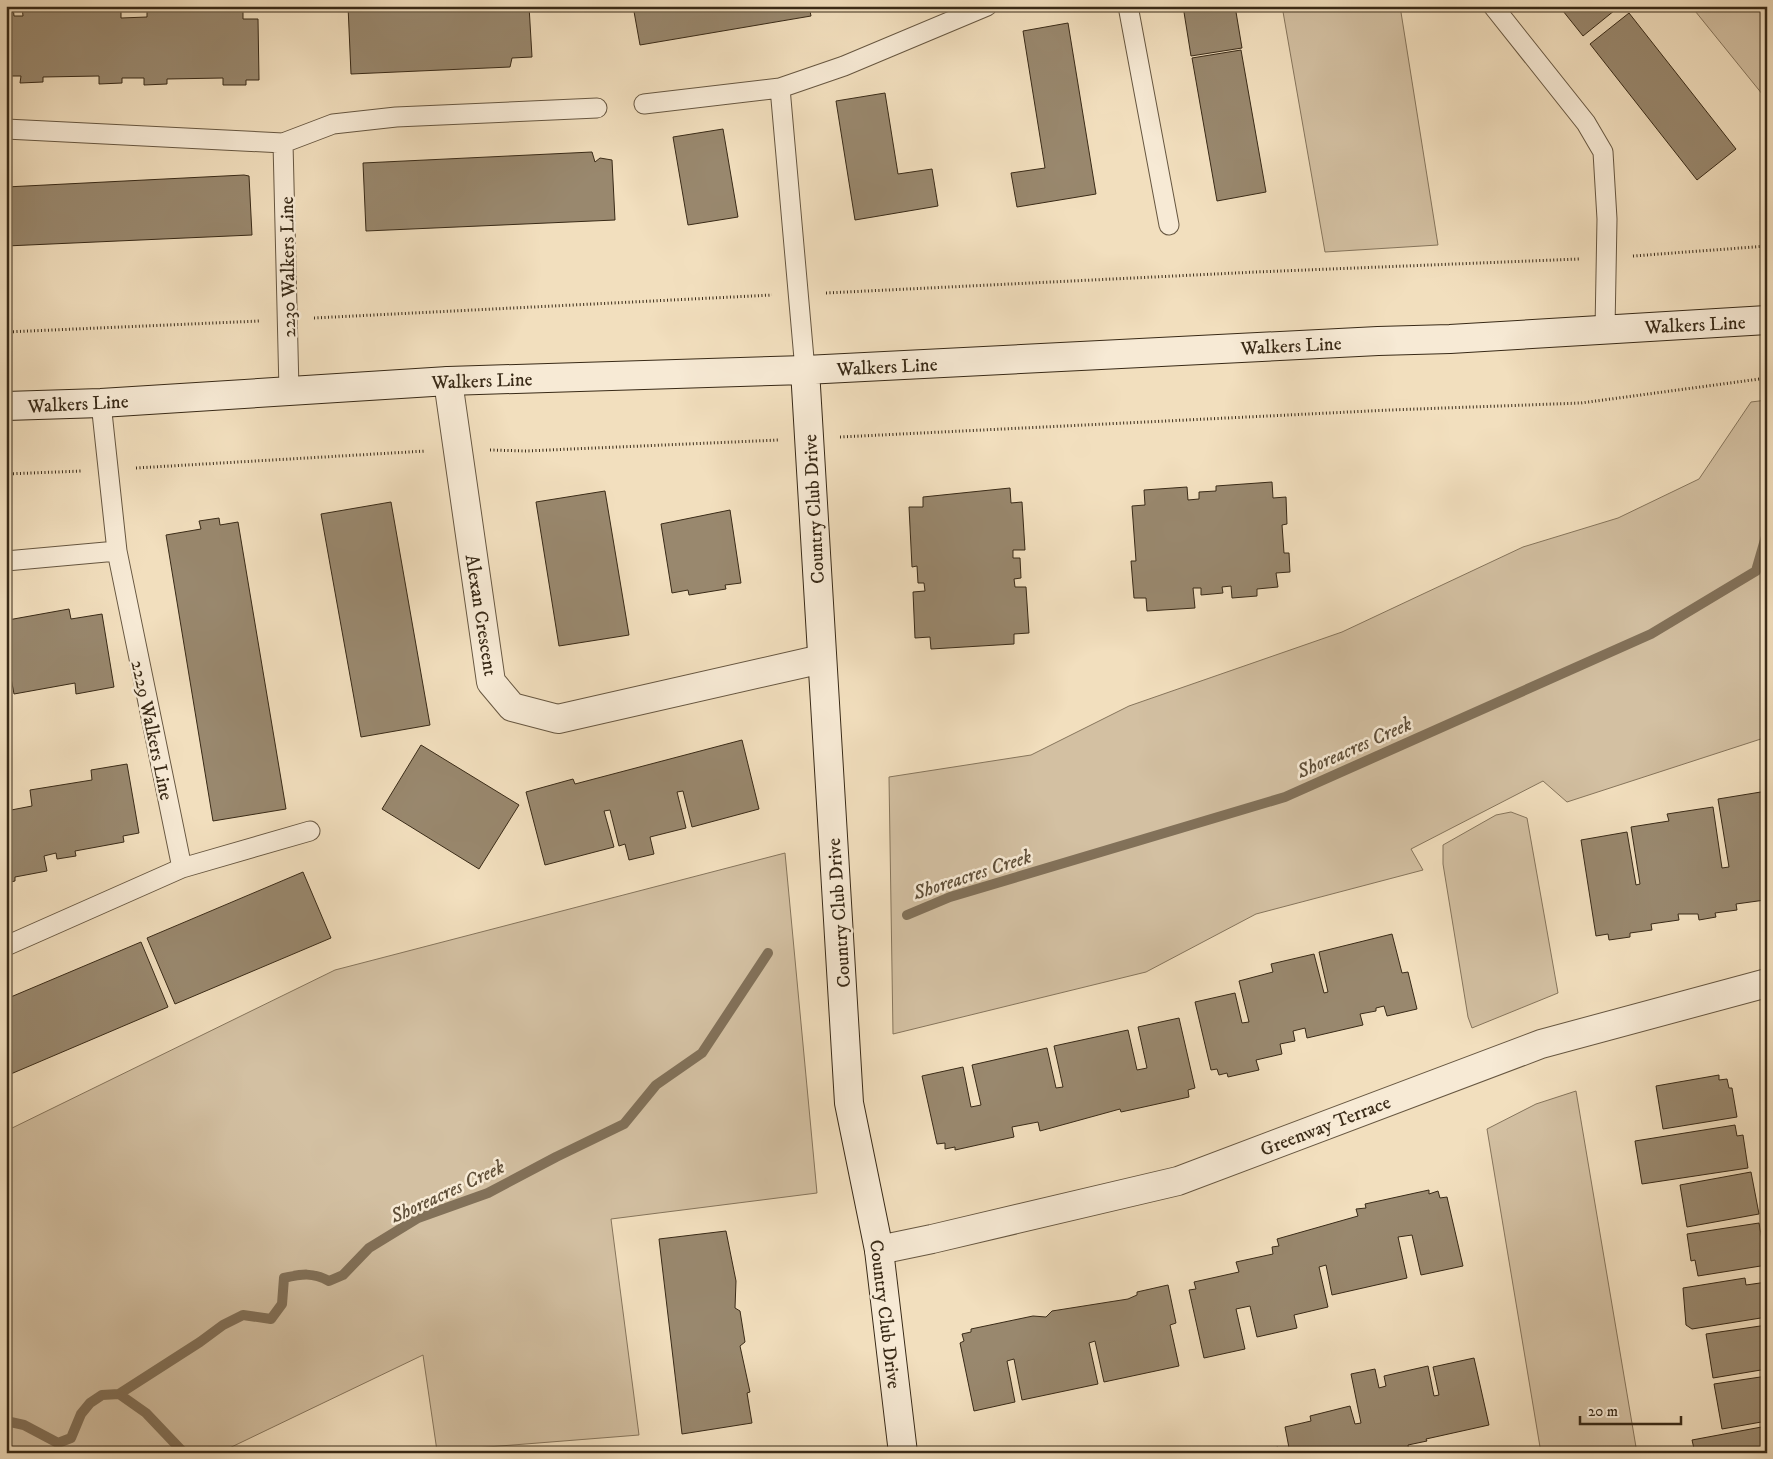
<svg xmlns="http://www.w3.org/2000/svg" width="1773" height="1459" font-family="'IM FELL DW Pica',serif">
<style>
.green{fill:#d3c0a2;stroke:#86755c}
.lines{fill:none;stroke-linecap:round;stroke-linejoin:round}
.stream{stroke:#827159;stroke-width:10}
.building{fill:#99886e;stroke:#392a17}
.lane-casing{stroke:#675741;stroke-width:21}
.street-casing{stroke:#675741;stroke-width:30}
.secondary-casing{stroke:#392a17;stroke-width:30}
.path{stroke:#392a17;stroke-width:3;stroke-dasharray:1 2.5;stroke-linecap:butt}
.lane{stroke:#f7ead5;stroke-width:19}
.street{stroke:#f7ead5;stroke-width:28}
.secondary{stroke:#f7ead5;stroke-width:28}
.labels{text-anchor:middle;stroke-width:5;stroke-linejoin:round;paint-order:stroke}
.street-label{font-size:19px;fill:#392a17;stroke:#f7ead5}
.water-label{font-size:20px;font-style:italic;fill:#5e4e38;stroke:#f7ead5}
</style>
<rect width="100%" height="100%" fill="#f2dfbe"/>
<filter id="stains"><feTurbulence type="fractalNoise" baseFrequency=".004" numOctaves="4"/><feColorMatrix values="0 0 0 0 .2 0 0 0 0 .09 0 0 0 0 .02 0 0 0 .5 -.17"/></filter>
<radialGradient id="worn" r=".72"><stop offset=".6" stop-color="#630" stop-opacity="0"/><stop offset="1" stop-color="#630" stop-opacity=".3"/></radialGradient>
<path class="green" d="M1282,6H1400L1438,245L1325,252Z
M1691,6H1767V100Z
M1767,400V737L1567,802L1543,781L1411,849L1423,870L1256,914L1146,972L893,1034L889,777L1031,755L1129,706L1342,632L1523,547L1618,518L1699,479L1751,402Z
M1511,812L1527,818L1558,993L1472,1028L1468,1017L1443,864V845L1496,815Z
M785,853L817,1193L611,1219L639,1435L437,1451L423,1355L219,1453H6V1131L335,970Z
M1576,1091L1637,1453H1541L1487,1129L1536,1104Z"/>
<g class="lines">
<path class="stream" d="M907,915L950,897L1285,797L1651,634L1756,571L1767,533
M119,1394L146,1413L184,1453
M6,1421L24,1425L58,1443L71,1438L81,1414L90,1403L102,1395L119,1394L200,1342L223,1325L243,1315L271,1319L282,1304L284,1278C302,1274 312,1272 329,1281L343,1275L369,1248L418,1218L488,1193L556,1157L624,1124L656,1085L702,1053L768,953"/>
</g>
<path class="building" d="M6,6H13L14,16H23L22,6H45V8L121,6V18L147,17V6H168V9L243,7V19H258L259,80H246V85H223V78L167,79V84L144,85V78H122V83L99,84V76L43,77V82L20,83L21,76H6Z
M348,6H529L532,57L512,58L510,67L351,74Z
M633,6H809L811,16L640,45Z
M1183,6H1235L1242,48L1191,56Z
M1559,6H1620L1583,36Z
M1629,13L1736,149L1697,180L1590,44Z
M1068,23L1096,194L1017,207L1011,173L1045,168L1023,31Z
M1241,50L1266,192L1217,201L1192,58Z
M885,93L898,174L932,169L938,206L855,220L836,101Z
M723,129L738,217L688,225L673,137Z
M592,152L595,162L600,158L612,160L615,220L366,231L363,163Z
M244,175L249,176L252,235L6,246V187Z
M1272,482L1273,498L1286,497L1287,524L1282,525L1284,553H1289L1290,572L1276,573L1278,587L1257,589V596L1232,598L1231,586L1222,587L1223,593L1201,595V588H1193L1195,608L1147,611L1146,598H1134L1131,561H1136L1132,506L1145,505L1144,490L1187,487L1188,500L1199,499V492L1216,491V486Z
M1010,488L1011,503L1022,502L1025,550H1013V558H1020L1021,578L1014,579L1015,587H1026L1029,633L1014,634V644L931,649L930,637L915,638L913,592L925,591L924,583H918L917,566L912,567L909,507H923V497Z
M605,491L629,635L559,646L536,502Z
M391,502L430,725L361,737L321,514Z
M730,510L741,583L725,585L726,589L689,595L688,590L672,593L661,524Z
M219,518L220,525L238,522L286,809L213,821L166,535L201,529L199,521Z
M69,609L71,619L102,614L114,687L76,694L75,683L14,694L11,678L6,679V613L8,620Z
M742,740L759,809L692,827L683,791L677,792L686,828L650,837L654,854L629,860L625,844L619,846L610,810L604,811L614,847L545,865L526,792L573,779L575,784Z
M421,745L519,805L479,869L382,809Z
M127,764L139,833L123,836L124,842L75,851L76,856L57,859L56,853L44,856L47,871L15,877V881L6,883V811L32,806L30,790L92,780L91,770Z
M1767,791L1765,900L1736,904L1737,910L1715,913L1716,917L1699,920L1698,914H1678L1679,920L1651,924L1652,930L1630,933V937L1609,940L1608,934L1596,936L1581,840L1627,832L1636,885L1640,884L1631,827L1669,821L1667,814L1713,807L1722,868L1729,867L1718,799Z
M303,872L331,938L175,1004L147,938Z
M1392,934L1402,973L1408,972L1417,1009L1387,1016L1384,1006L1376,1008V1011L1360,1014L1363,1025L1307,1038L1305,1028L1293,1031L1295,1041L1280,1044L1282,1054L1256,1060L1259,1070L1228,1077L1227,1073L1219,1075L1217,1069L1211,1070L1195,1002L1235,993L1242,1023L1249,1022L1239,981L1273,972L1271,964L1314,954L1324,993L1328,992L1319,952Z
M141,942L168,1007L6,1076V999Z
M1179,1018L1195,1088L1188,1090L1189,1097L1121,1112L1120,1109L1040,1131L1038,1122L1012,1127L1014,1137L955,1150V1147L945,1149V1143L937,1144L922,1076L963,1067L971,1107L981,1105L972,1065L1047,1048L1056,1088L1063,1087L1054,1046L1128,1030L1137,1070L1147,1068L1138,1027Z
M1719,1075V1080L1727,1079L1729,1088H1732L1737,1117L1663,1129L1656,1086Z
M1735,1125L1737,1136L1743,1135L1748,1168L1642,1184L1635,1141Z
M1751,1172L1759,1214L1687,1227L1680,1185Z
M1429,1190V1194L1438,1191L1440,1198L1447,1197L1463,1266L1421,1275L1412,1235L1398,1237L1407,1278L1332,1295L1326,1265L1319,1267L1328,1307L1294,1315L1297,1328L1257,1337L1250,1306L1236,1309L1245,1349L1204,1358L1189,1290L1196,1289L1194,1282L1239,1272L1236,1262L1273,1254L1272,1247L1279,1246L1277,1239L1358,1216L1356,1209L1366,1208L1365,1204Z
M1759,1223L1762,1240H1765L1767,1265L1698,1276L1695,1260L1691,1261L1687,1234Z
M726,1231L736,1281L735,1308L740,1311L745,1342L740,1346L750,1392L747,1393L752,1423L682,1434L659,1239Z
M1745,1278L1746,1285L1767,1282V1317L1692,1329L1686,1325L1683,1288Z
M1168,1285L1176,1323L1170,1325L1179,1366L1104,1382L1095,1341L1089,1343L1098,1384L1022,1400L1014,1359L1007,1361L1015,1402L974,1411L960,1343L964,1341L962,1334L971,1332V1329L1033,1316L1046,1317L1052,1311L1128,1299L1137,1295V1292Z
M1767,1325V1369L1713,1378L1706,1334Z
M1474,1358L1489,1425L1426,1439L1427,1441L1408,1445L1409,1453H1290L1285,1427L1311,1421L1310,1416L1350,1406L1355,1424L1361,1423L1351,1374L1375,1369L1379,1388L1386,1386L1384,1376L1428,1366L1434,1396L1439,1395L1433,1367Z
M1767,1376V1421L1722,1429L1714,1384Z
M1767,1426V1453H1695L1692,1440Z
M1278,1447L1279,1453H1253Z"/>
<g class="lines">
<g class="lane-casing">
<path id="lane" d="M1128,6L1169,225
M1493,6L1586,123L1603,152L1607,219L1605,329
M780,88L805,370
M644,104L780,88L844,66L987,6
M6,129L283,143L333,124L396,117L597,108
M283,143L289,390
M6,561L117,551
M182,868L310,831
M6,946L182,868L117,551L101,403"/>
</g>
<g class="street-casing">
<path id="street" d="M448,381L491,682L512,707L558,719L822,659
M879,1250L932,1239L1178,1181L1541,1044L1767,983"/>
</g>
<g class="secondary-casing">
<path id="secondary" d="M805,370L849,1103L879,1250L903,1453
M6,406L101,403L448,381L805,370L1378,341L1450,339L1767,320"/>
</g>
<path class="path" d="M1633,256L1767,246
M826,293L1256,272L1579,259
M314,318L772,295
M6,332L260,321
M840,437L1390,410L1581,403L1767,378
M490,450L526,451L779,440
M136,468L426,451
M6,474L82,471"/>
<use href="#lane" class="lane"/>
<use href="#street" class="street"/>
<use href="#secondary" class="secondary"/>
</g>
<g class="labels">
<g class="street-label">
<text transform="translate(287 267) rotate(-91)" y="7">2230 Walkers Line</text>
<text transform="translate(1695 324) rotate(-3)" y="7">Walkers Line</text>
<text transform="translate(1291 345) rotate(-3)" y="7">Walkers Line</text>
<text transform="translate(887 366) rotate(-3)" y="7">Walkers Line</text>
<text transform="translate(482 380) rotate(-2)" y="7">Walkers Line</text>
<text transform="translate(78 403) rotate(-3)" y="7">Walkers Line</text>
<text transform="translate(813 509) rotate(-93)" y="7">Country Club Drive</text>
<text transform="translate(482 615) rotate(81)" y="7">Alexan Crescent</text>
<text transform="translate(153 730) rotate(78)" y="7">2229 Walkers Line</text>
<text transform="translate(838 913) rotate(-94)" y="7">Country Club Drive</text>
<text transform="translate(1325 1125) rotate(-21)" y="7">Greenway Terrace</text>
<text transform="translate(886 1314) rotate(83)" y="7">Country Club Drive</text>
</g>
<g class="water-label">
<text transform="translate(1354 747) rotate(-24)" y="7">Shoreacres Creek</text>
<text transform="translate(972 874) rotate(-18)" y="7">Shoreacres Creek</text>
<text transform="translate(447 1191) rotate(-25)" y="7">Shoreacres Creek</text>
</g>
</g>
<rect width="1773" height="1459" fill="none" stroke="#f2dfbe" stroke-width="25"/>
<rect x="8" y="8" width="1758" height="1444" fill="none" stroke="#392a17" stroke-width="2.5"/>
<rect x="12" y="12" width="1748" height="1434" fill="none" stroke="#392a17"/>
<path d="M1580 1416v8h101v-8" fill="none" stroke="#392a17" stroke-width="2.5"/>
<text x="1588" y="1416" font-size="15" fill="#392a17" stroke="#f7ead5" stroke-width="4" paint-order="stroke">20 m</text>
<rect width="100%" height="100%" filter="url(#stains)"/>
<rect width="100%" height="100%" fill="url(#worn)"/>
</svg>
